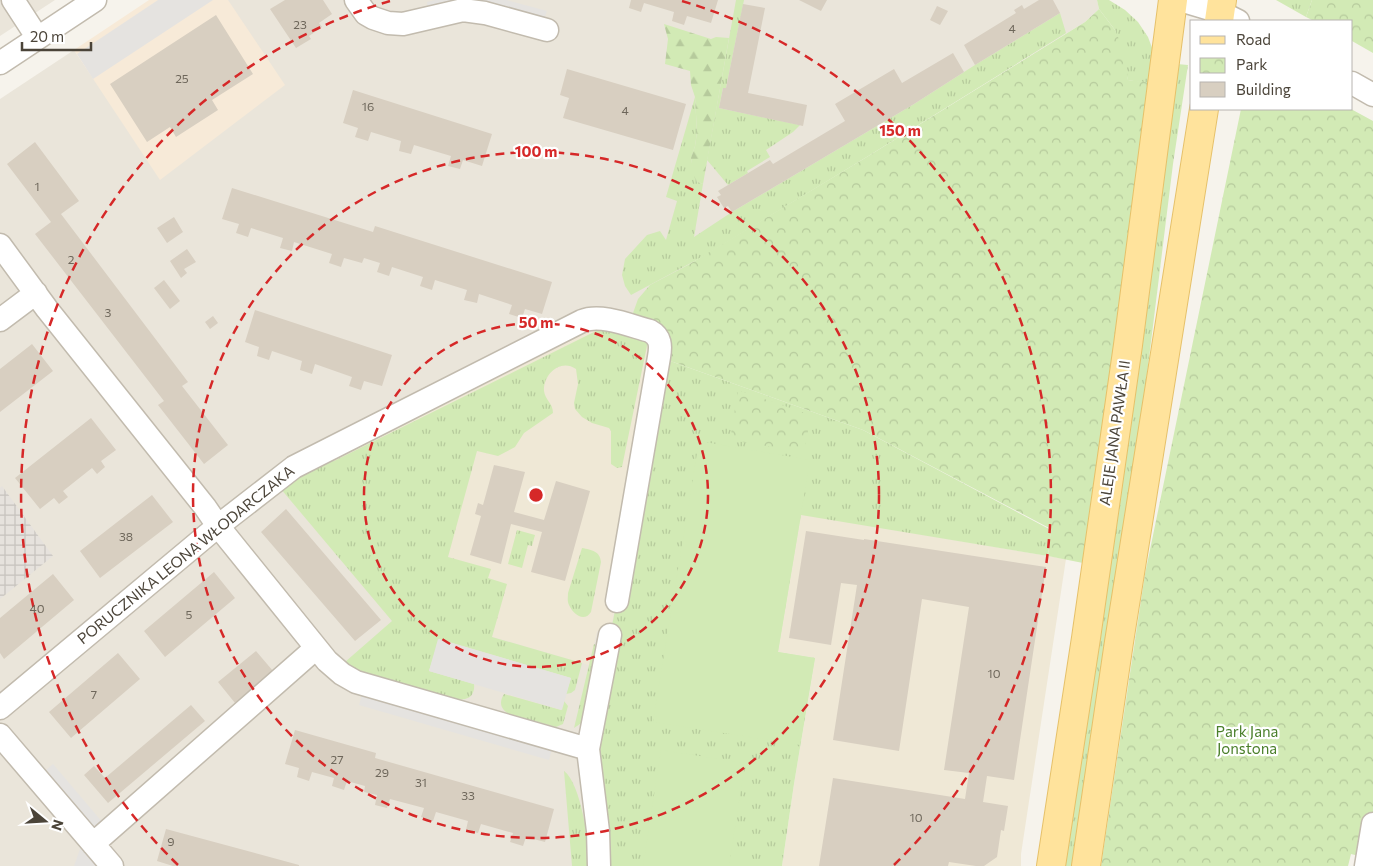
<svg xmlns="http://www.w3.org/2000/svg" width="1373" height="866" font-family="Commissioner,sans-serif">
<style>
.residential{fill:#eae5da}
.commercial{fill:#f7ead8}
.industrial{fill:url(#industrial-grid)}
.education{fill:#efe8d6}
.grass{fill:url(#grass-tufts)}
.forest{fill:url(#forest-firs)}
.park{fill:url(#park-crowns)}
.pitch{fill:#d2eab5}
.parking{fill:#e5e3e0}
.building{fill:#d8cfc1}
.lines{fill:none;stroke-linecap:round;stroke-linejoin:round}
.minor-casing{stroke:#c2bbae;stroke-width:25}
.major-casing{stroke:#e6c16a;stroke-width:30}
.minor{stroke:#fff;stroke-width:22}
.major{stroke:#ffe39c;stroke-width:28}
.ring{fill:none;stroke:#d62828;stroke-width:2.5;stroke-dasharray:9 6}
.labels{text-anchor:middle;stroke-width:4.5;stroke-linejoin:round;paint-order:stroke}
.number-label{font-size:12px;fill:#6e675b}
.street-label{font-size:15px;fill:#4b4439;stroke:#fff}
.park-label{font-size:15px;fill:#4a7f2a;stroke:#fff}
.centre{fill:#d62828;stroke:#fff;stroke-width:2.5}
.ring-label{font-size:15px;text-anchor:middle;font-weight:bold;fill:#d62828;stroke:#fff;stroke-width:4.5;stroke-linejoin:round;paint-order:stroke}
</style>
<defs>
<pattern id="industrial-grid" width="8" height="8" patternUnits="userSpaceOnUse" patternTransform="scale(1.25)"><rect width="8" height="8" fill="#e6e2dd"/><path d="M0 4h8M4 0v8" fill="none" stroke="#c7c3be"/></pattern>
<pattern id="grass-tufts" width="24" height="20" patternUnits="userSpaceOnUse" patternTransform="scale(1.25)"><rect width="24" height="20" fill="#d2eab5"/><path d="M3 7l-1-3M5 7V3M7 7l1-3M15 17l-1-3M17 17v-4M19 17l1-3" fill="none" stroke="#b6ca9c"/></pattern>
<pattern id="forest-firs" width="22" height="20" patternUnits="userSpaceOnUse" patternTransform="scale(1.25)"><rect width="22" height="20" fill="#d2eab5"/><path d="M5 1l3.5 6h-7zM16 11l3.5 6h-7z" fill="#b6ca9c"/></pattern>
<pattern id="park-crowns" width="20" height="18" patternUnits="userSpaceOnUse" patternTransform="scale(1.25)"><rect width="20" height="18" fill="#d2eab5"/><path d="M2 6a3 3 0 1 1 6 0M12 15a3 3 0 1 1 6 0" fill="none" stroke="#b6ca9c"/></pattern>
</defs>
<rect width="100%" height="100%" fill="#f6f3ec"/>
<path class="residential" d="M0,0H55L0,36Z
M213,0H1097L1099,9L1085,22L688,265L599,866H0V99L74,50L93,78Z"/>
<path class="commercial" d="M149,0H228L285,85L160,180L74,50Z"/>
<path class="industrial" d="M2,486L53,556L0,599V488Z"/>
<path class="education" d="M582,321L650,331L659,357L610,635L597,631L589,665L469,630L326,451Z
M801,514L1066,559L1021,854V866H782L794,784L815,658L778,652Z"/>
<path class="grass" d="M736,0H744L726,88H723L719,108L800,125L793,132L766,150L770,157L747,171L748,173L728,185L707,160Z
M1097,0H1109L1125,10L1138,22L1148,37L1154,53L1156,85L1128,80L1115,30L1099,9Z
M1276,0H1312L1306,17Z
M1060,13L1066,33L870,155L704,256L631,295L625,286L622,275L625,259L647,235L660,231L666,240L677,201L666,197L695,97L697,132L695,146L691,159L696,181L703,184L694,237L732,212L914,104L975,65Z
M1177,64L1188,65L1173,164L1114,641L1080,866H1057Z
M602,328L648,341L622,467L617,468L611,464V431L609,428L592,423L582,417L575,409L574,403L578,384L576,369C560,358 543,375 544,391C545,400 553,403 553,413L524,433L515,447L498,456L477,451L448,557L491,569L488,578L507,584L492,637L582,663L575,690L571,693L566,694L571,678L439,639L429,671L474,684C475,691 472,698 465,699C456,701 439,695 431,692C408,686 385,680 363,673L351,667L345,662L392,621L275,482L326,451L334,461Z
M659,357L863,430L1051,530L1048,556L801,515L778,652L815,658L794,784L782,866H599L588,749L610,635L617,601Z
M517,530L535,535L532,546L528,545L522,568L508,564Z
M582,548C592,550 600,551 601,562L591,612C584,623 573,614 569,605C567,601 568,597 568,593Z
M594,644L599,647L583,722L574,728Z
M504,694L561,710L564,701L568,706L563,724L556,727L509,714C500,709 499,702 504,694Z
M564,771C581,783 589,845 591,866H572Z"/>
<path class="forest" d="M664,24L711,39L716,37L729,38L703,184L696,181L693,174L691,158L695,146L697,132L695,97L691,85L690,71L665,64L668,39Z"/>
<path class="park" d="M1312,0H1373V53L1352,41V21H1314L1306,17Z
M1099,9L1115,30L1124,51L1128,80L1162,84L1088,564L1048,556L1051,529L863,430L659,357L633,318V313L638,299L650,285L688,265L870,155L1085,22Z
M1241,109H1351L1373,121V825L1367,858L1351,854L1348,866H1101L1145,574Z
M738,390L811,415L804,452L730,440Z"/>
<path class="pitch" d="M699,441L810,460L778,652L815,658L800,745L653,722Z
M661,750L745,763L729,866H643Z"/>
<path class="parking" d="M158,0H213L93,79L77,54Z
M436,0H506L547,11L541,28L429,17L427,2Z
M438,639L571,678L562,710L429,671Z
M365,684L555,739L549,760L359,705Z
M53,764L109,830L93,844L112,866H74L85,835L37,778Z"/>
<path class="building" d="M285,0H323L332,14L319,23L322,27L309,36L311,39L296,48L270,9Z
M631,0H718L711,23L687,16L684,25L672,21L674,12L644,3L641,12L629,8Z
M799,0H827L821,11Z
M1039,0H1053L1060,13L975,65L964,45L1016,13L1014,10L1022,5L1024,9Z
M743,4L765,8L748,93L807,105L803,126L719,108L723,88H726Z
M937,6L948,11L940,25L930,20Z
M216,15L253,74L212,100L218,110L176,137L170,127L147,142L110,84Z
M953,53L964,72L914,104L732,212L728,206L724,208L717,197L721,195L718,191L770,160L773,164L845,121L835,104L894,69L902,83Z
M567,69L686,104L673,150L563,118L569,98L560,95Z
M353,90L492,134L482,166L463,160L460,169L448,166L451,156L414,145L411,154L399,151L401,141L371,132L368,141L355,137L358,128L343,123Z
M35,142L79,201L61,214L188,382L182,386L228,445L204,464L158,405L164,401L35,234L51,222L7,164Z
M232,188L373,232L375,226L552,282L542,314L525,309L522,318L509,314L512,305L479,294L477,303L464,300L467,290L435,280L432,290L420,286L423,277L392,267L389,276L377,272L380,263L364,258L362,263L344,258L341,267L329,263L332,254L294,242L292,251L280,248L283,238L251,228L248,237L236,233L239,224L222,219Z
M174,217L183,232L167,243L157,228Z
M187,249L196,262L184,269L187,273L181,278L170,261Z
M164,280L180,301L170,309L154,288Z
M255,310L392,355L382,386L364,381L361,390L349,386L352,377L315,364L312,374L300,370L302,361L272,351L269,360L257,356L259,347L245,342Z
M213,316L218,323L210,329L205,322Z
M32,344L53,371L0,412V369Z
M91,418L116,450L101,461L105,467L97,474L92,468L63,491L68,497L59,504L54,498L40,509L15,478Z
M494,465L525,472L514,512L544,520L556,481L590,491L565,581L531,572L542,532L511,524L501,564L470,555L481,516L475,514L478,503L483,505Z
M152,495L173,522L100,578L80,551Z
M286,509L381,620L355,641L261,532Z
M806,531L864,540V539L1046,567L1014,780L987,776L983,802L1008,806L1004,831L1001,830L997,857L984,866H976L949,862L948,866H819L833,778L965,799L969,773L944,770L969,607L922,599L899,751L833,740L857,585L841,583L831,645L789,638Z
M214,572L235,598L165,657L144,631Z
M53,574L74,600L4,659L0,653V618Z
M256,651L273,671L235,703L218,682Z
M118,653L140,679L71,738L49,712Z
M191,705L205,721L108,803L84,775L94,766L105,778Z
M295,730L376,753L375,758L554,809L545,842L526,837L523,846L510,842L513,833L481,824L478,833L466,830L468,821L436,812L433,821L421,817L424,808L390,799L387,808L375,805L377,795L364,792L365,786L347,781L344,790L332,786L334,778L312,772L309,781L297,777L299,768L285,764Z
M166,829L299,865V866H173L157,861Z"/>
<g class="lines">
<g class="minor-casing">
<path id="minor" d="M13,0L37,37
M356,0L366,14L373,18L388,23L403,24L463,10L485,13L547,30
M1180,0L1220,12L1238,21
M0,63L95,0
M1352,83L1373,95
M0,245L47,309L205,507L218,526L327,661L342,674L356,682L588,749
M0,320L36,293
M0,708L218,526L294,467L582,321C601,313 631,326 650,331C661,337 661,346 659,357L617,601
M0,735L112,866
M93,844L316,648
M599,866L598,831L588,749L610,635
M1366,866L1373,824"/>
</g>
<g class="major-casing">
<path id="major" d="M1219,21L1222,0
M1051,866L1086,638L1128,345L1173,0
M1086,866L1119,642L1204,109"/>
</g>
<use href="#minor" class="minor"/>
<use href="#major" class="major"/>
</g>
<g class="ring">
<circle cx="536" cy="495" r="172"/>
<circle cx="536" cy="495" r="343"/>
<path d="M178 865A515 515 0 0 1 390 1M682 1A515 515 0 0 1 894 865"/>
</g>
<g class="labels">
<g class="number-label">
<text x="300" y="29">23</text>
<text x="1012" y="33">4</text>
<text x="182" y="83">25</text>
<text x="368" y="111">16</text>
<text x="625" y="115">4</text>
<text x="37" y="191">1</text>
<text x="71" y="264">2</text>
<text x="108" y="317">3</text>
<text x="126" y="541">38</text>
<text x="37" y="613">40</text>
<text x="189" y="619">5</text>
<text x="994" y="678">10</text>
<text x="94" y="699">7</text>
<text x="337" y="764">27</text>
<text x="382" y="777">29</text>
<text x="421" y="787">31</text>
<text x="468" y="800">33</text>
<text x="916" y="822">10</text>
<text x="171" y="846">9</text>
</g>
<g class="street-label">
<text transform="translate(1115 433) rotate(-82)" y="5">ALEJE JANA PAWŁA II</text>
<text transform="translate(186 555) rotate(-39)" y="5">PORUCZNIKA LEONA WŁODARCZAKA</text>
</g>
<g class="park-label">
<text x="1247" y="737">Park Jana<tspan x="1247" dy="17">Jonstona</tspan></text>
</g>
</g>
<circle cx="536" cy="495" r="8" class="centre"/>
<g class="ring-label">
<text x="900" y="136">150 m</text>
<text x="536" y="157">100 m</text>
<text x="536" y="328">50 m</text>
</g>
<rect x="1190" y="20" width="162" height="90" fill="#ffffff" stroke="#b7b4b0"/>
<rect x="1200" y="36" width="25" height="8" fill="#ffe39c" stroke="#b7b4b0"/>
<text x="1236" y="45" font-size="15" fill="#4b4439">Road</text>
<rect x="1200" y="58" width="25" height="15" fill="url(#park-crowns)" stroke="#b7b4b0"/>
<text x="1236" y="70" font-size="15" fill="#4b4439">Park</text>
<rect x="1200" y="82" width="25" height="15" fill="#d8cfc1" stroke="#b7b4b0"/>
<text x="1236" y="95" font-size="15" fill="#4b4439">Building</text>
<g transform="translate(45 821) rotate(108)" stroke="#ffffff" stroke-width="4" paint-order="stroke">
<path d="M0-4L9 19L0 12L-9 19Z" fill="#4b4439"/>
<text y="-8" font-size="14" font-weight="bold" text-anchor="middle" fill="#4b4439">N</text>
</g>
<path d="M22 42v8h69v-8" fill="none" stroke="#4b4439" stroke-width="2.5"/>
<text x="30" y="42" font-size="15" fill="#4b4439" stroke="#ffffff" stroke-width="4" paint-order="stroke">20 m</text>
</svg>
